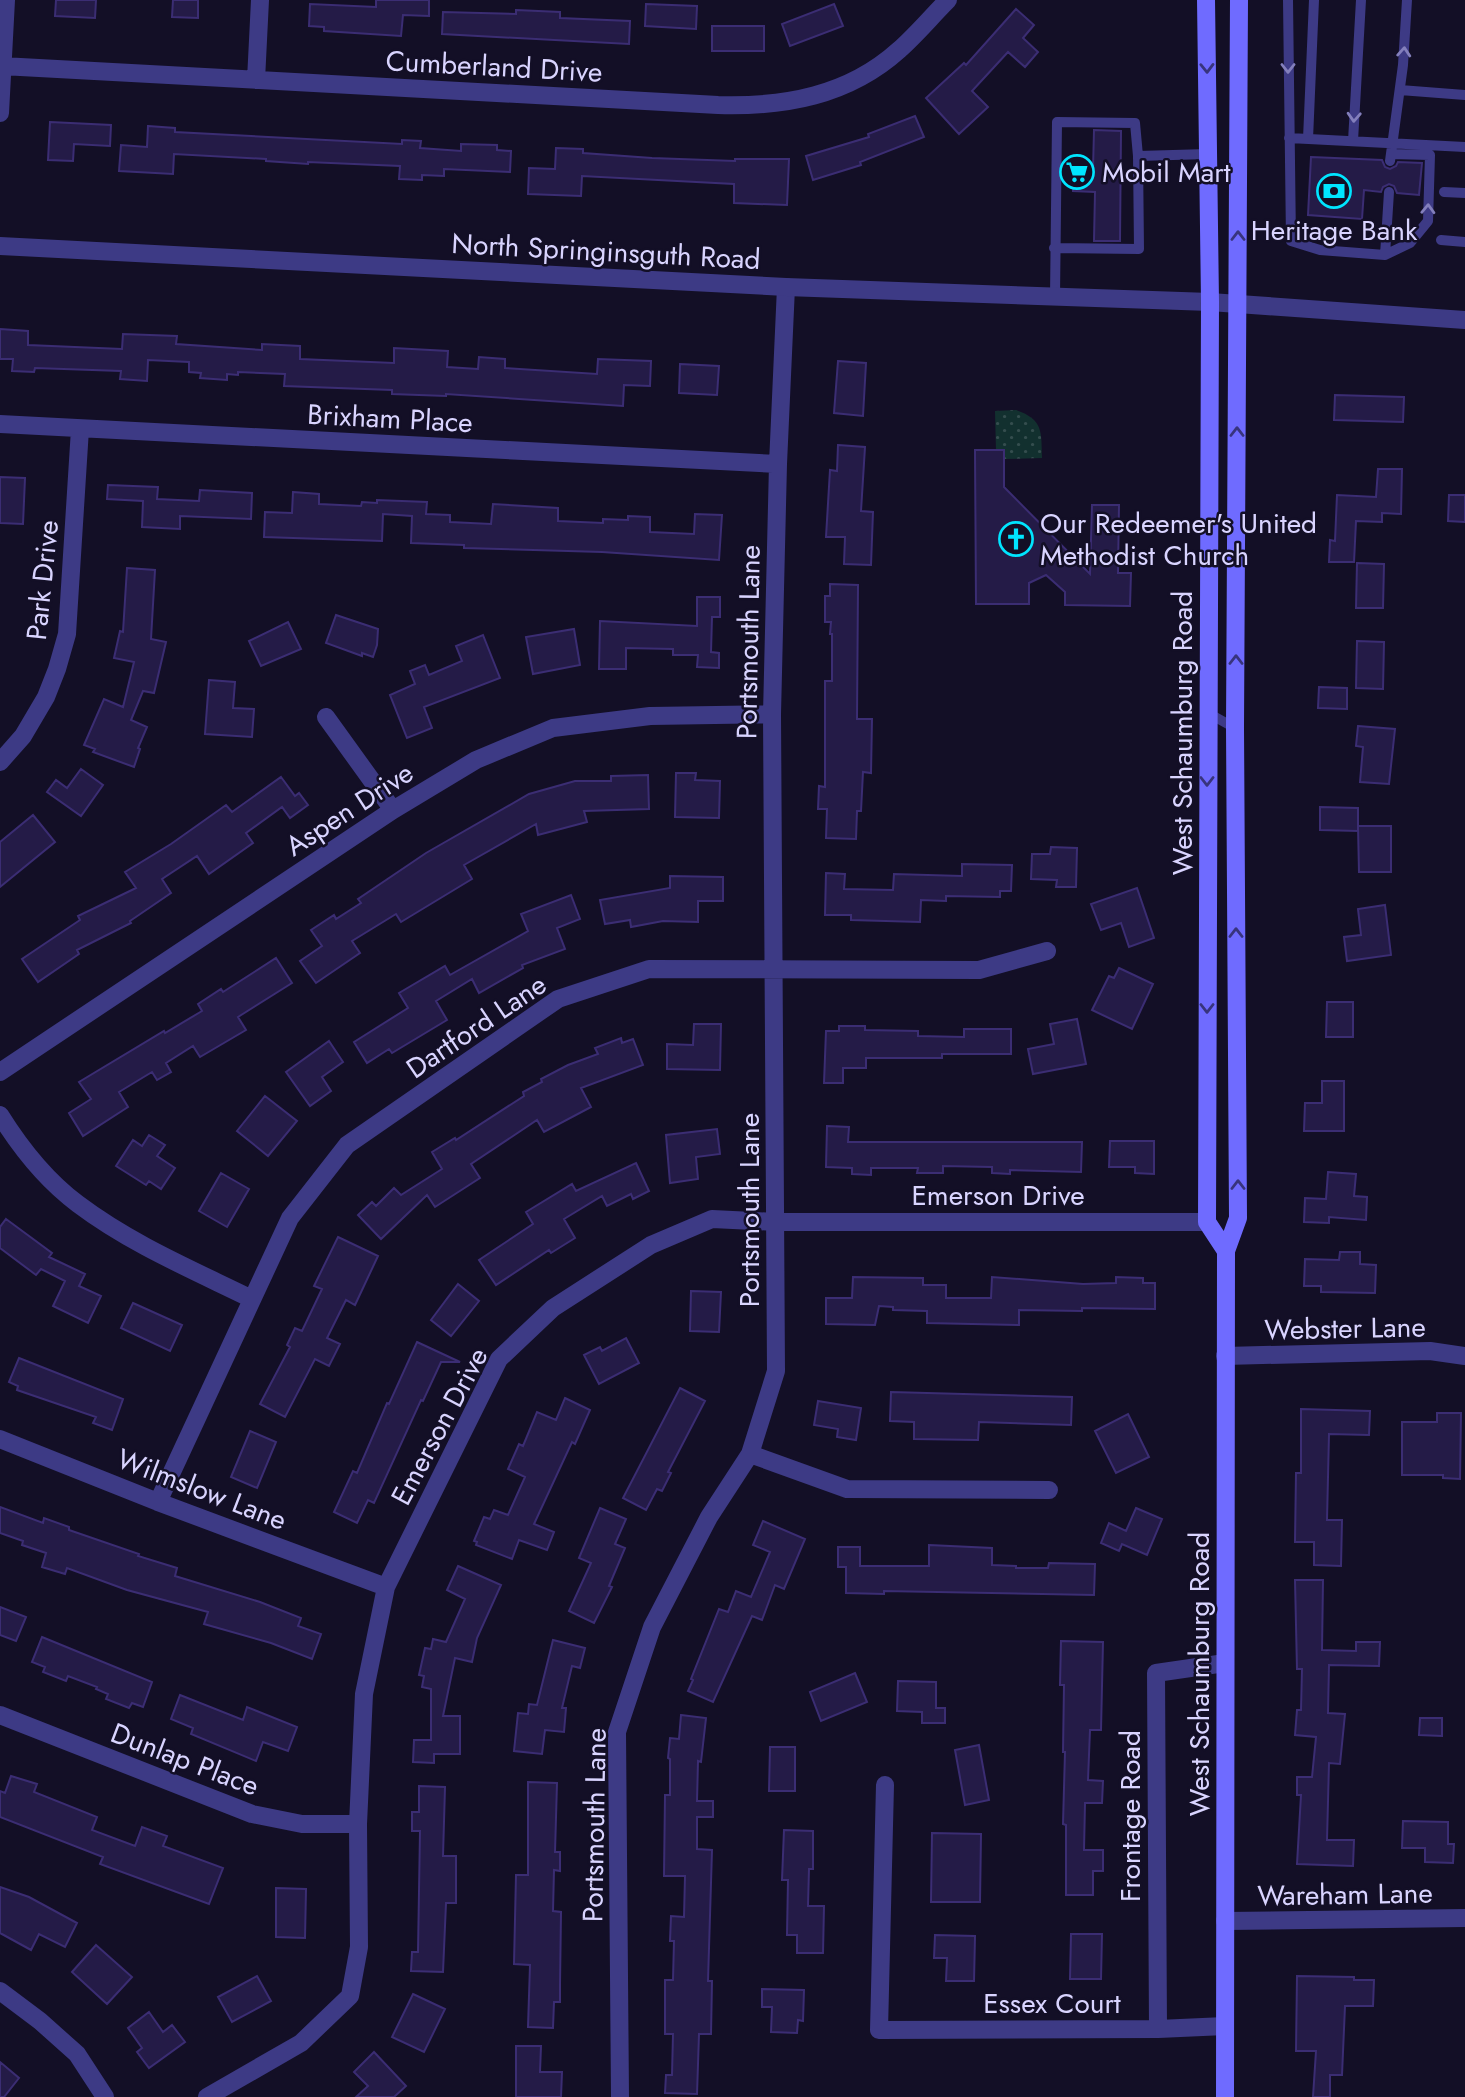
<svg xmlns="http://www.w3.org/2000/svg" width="1465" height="2097" font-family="Jost,sans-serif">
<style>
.park{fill:url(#park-dots)}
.building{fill:#241b47;stroke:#3b2d73;stroke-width:2}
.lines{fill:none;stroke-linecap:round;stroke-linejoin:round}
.service{stroke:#3d3a85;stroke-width:10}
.minor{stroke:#3d3a85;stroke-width:18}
.tertiary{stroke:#3d3a85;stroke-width:18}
.secondary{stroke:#6f6bff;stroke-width:18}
.oneway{stroke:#837fbc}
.oneway2{stroke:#38347d}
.labels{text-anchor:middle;stroke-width:5;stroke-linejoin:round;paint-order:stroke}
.street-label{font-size:28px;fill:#d9d4ff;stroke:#130f26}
.poi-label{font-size:28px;fill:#d9d4ff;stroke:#130f26;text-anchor:start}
</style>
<defs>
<pattern id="park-dots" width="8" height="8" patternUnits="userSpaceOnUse" patternTransform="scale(1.75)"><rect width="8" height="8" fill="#12302f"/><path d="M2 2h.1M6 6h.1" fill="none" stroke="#344d4e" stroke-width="1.8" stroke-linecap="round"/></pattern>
</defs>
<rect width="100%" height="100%" fill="#130f26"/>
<path class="park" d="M1016,410C1044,420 1041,432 1042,458L1004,459V450H996L995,411Z"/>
<path class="building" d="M56,0H96L95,18L55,16Z
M173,0H198V18L172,17Z
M376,0H429V16L403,15L401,36L324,31V27L309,26L310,4L376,7Z
M646,4L697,6L696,29L645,26Z
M834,4L843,26L790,46L782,24Z
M1016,9L1034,25L1023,38L1038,52L1025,67L1008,52L972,91L988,107L959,134L926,98L964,63L966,65Z
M516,10L560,12V18L630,21L629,44L442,34L443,12L516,14Z
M712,26H764V51H712Z
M915,116L924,137L860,162L861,165L813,180L806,156L869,137L868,134Z
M50,122L111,125L110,146L74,144L73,161L48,160Z
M148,126L175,128V132L402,144V140L421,141L420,148L461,151V144L497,145V150L511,151L510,172L444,169V176L422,175V180L399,179L400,166L308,162V164L266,161V159L174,154L173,174L119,171L121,145L147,147Z
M1094,130L1121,131L1120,241H1094L1095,192L1073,191V169L1093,170Z
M556,148L583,149V153L652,158L735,161V159H789L787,205L734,203V184L582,176L581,196L528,194L529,168L555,169Z
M1311,157L1382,160L1385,167L1390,169L1396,166L1398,162L1422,163L1419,195L1397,193L1394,186L1389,184L1383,187L1381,192L1364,190L1362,219L1308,215Z
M0,329L28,331V345L122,349L123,334L177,336L176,344L262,350V344L300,346V359L394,363V348L448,351L447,367L478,369L479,357L505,359V368L597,374L598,359L651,361L650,386L624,385L623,406L446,394V396L392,394V390L284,386L285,374L238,372V375L227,374V380L200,378L201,373L189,372V362L148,360L147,381L120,379L121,371L35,368L34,372L12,371L13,359H0Z
M838,361L866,363L863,416L834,413Z
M680,364L719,366L717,395L679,393Z
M1335,395L1404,397L1403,422L1334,420Z
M838,445L865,447L861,511L873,512L871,565L844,564L845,537H826L830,470L837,471Z
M975,450H1004V487L1090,574L1092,505H1119L1118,573H1131L1130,606L1065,605V592L1046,575L1029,583V604H976Z
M1378,469H1402L1401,514L1382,513V522L1356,521L1354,562H1329L1330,540L1335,541L1337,495L1376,497Z
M0,477L25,478L23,524L0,523Z
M108,485L158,487L157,499L199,501L200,490L252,493L251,519L180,516V529L142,527L143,501L107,499Z
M293,492L319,494V504L361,506L362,502L377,503V500L427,502L426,514L450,515V522L491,524L493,504L558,508V521L603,523V519L628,520V516L650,517V532L694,534L695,514L722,515L719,560L602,552L464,548V545L411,543L412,516L383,514L382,541L264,537L265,512L292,513Z
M1449,495H1465V522L1448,521Z
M1357,563L1384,564L1383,608H1356Z
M127,568L155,570L151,639L166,642L154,693L143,691L131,720L147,727L138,748L140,749L134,767L93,752L95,749L84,745L104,699L123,707L134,662L114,658L120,631L123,632Z
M830,584L858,585L857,719H872L871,773L863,772L861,811H857L856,839L826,838L827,809H818L819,786L825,787V681H832V634H830L831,622H825V596H830Z
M697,597H720V617H712L711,652L719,653V668L697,667L698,655H673V649L626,648V669H599L600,621L697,626Z
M336,615L378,629L377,645L373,657L362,653V656L326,643Z
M288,622L301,649L261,666L249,641Z
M574,629L580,665L533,674L526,637Z
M483,635L500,678L424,707L432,728L407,738L390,695L415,684L410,671L425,665L429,675L462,661L456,646Z
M1357,641L1384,642L1383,689L1356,688Z
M209,680L235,682L233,708L254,709L252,737L205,734Z
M1319,687L1347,688V709L1318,708Z
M1358,726L1395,729L1389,784L1360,782L1363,747L1356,746Z
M81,769L103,785L81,816L47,792L56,780L67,788Z
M676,773H696L695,780L720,781L719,818L675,817Z
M648,775L649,809L584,811L587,822L538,835L536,824L464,865L472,879L401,922L396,914L352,941L360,953L316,983L300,961L322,946L311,930L334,915L336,919L361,903L358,899L426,853L529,794L575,781H611V776Z
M281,777L295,796L299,793L308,805L290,818L282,807L246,833L253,843L209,874L197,856L162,879L171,893L130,921L131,923L77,950L79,954L38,982L22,959L80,920L78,916L136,888L125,872L171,844L226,805L232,812Z
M1320,807L1358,808V831L1320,830Z
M33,815L55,842L0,887V842Z
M1358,826H1391V872H1359Z
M1051,847L1077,848L1076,887H1056L1057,880L1031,879L1032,854H1050Z
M962,864L1012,865L1011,891H1000V897L946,896V901L921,900L920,922L851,920V915H825L826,873L845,874L844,889L893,890L894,874L962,876Z
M670,876L723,877V901H698V922L663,921L631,927L630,920L605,924L600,900L670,888Z
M1137,888L1154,938L1129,947L1121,923L1101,930L1091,904Z
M571,895L580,919L557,928L565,949L522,965L523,968L479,993L472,979L436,1001L447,1020L392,1053L389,1049L367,1063L354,1042L408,1008L399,993L445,966L450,975L528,931L521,914Z
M1385,905L1391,955L1347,961L1344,937L1361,935L1358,909Z
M276,958L292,983L238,1017L246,1030L200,1057L193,1046L166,1063L171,1072L157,1080L152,1072L119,1092L128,1107L83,1136L69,1113L91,1099L79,1082L164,1031L165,1033L202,1011L198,1004L221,989L223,992Z
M1119,968L1153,984L1132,1029L1092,1010L1109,976L1114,978Z
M1327,1002H1353V1037H1326Z
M1077,1019L1086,1064L1033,1074L1028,1049L1054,1044L1050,1024Z
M694,1024H721L720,1070L667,1069V1044L693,1045Z
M839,1026H865V1030L918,1031V1036L964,1037V1029H1011V1054H942V1058H866V1068H843V1083H824L826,1031H839Z
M621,1038L622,1043L633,1039L643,1065L581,1088L591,1107L544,1132L537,1120L471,1164L480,1178L435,1207L427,1195L381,1239L358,1215L372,1202L376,1206L394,1188L401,1195L442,1169L432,1152L455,1138L456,1140L524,1096L523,1092L542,1082L541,1079L568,1065L598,1054L595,1048Z
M329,1041L343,1062L322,1077L331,1091L310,1106L286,1072Z
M1322,1081H1344V1131H1304L1305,1103H1322Z
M265,1096L297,1121L268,1156L237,1131Z
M827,1126L849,1127L848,1142H1082L1081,1172L1010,1170V1174L992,1173V1167L943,1166V1173H917L918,1168H871V1175L852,1174V1168L826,1167Z
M717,1129L720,1154L696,1157L698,1179L670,1183L666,1135Z
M149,1135L165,1145L157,1156L175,1168L161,1189L149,1181L146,1185L116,1166L133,1140L142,1146Z
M1110,1141H1154V1174L1135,1173V1167H1109Z
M636,1163L649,1191L633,1199L631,1194L607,1206L602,1196L564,1219L575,1238L551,1253L549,1250L496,1285L479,1260L533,1224L526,1212L572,1184L576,1191Z
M1328,1172L1356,1174L1354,1196L1367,1197L1366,1220L1329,1217V1223L1304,1222L1305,1198L1326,1199Z
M221,1173L249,1189L227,1227L199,1211Z
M6,1219L52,1253L49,1257L85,1274L79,1286L101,1296L88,1323L53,1306L65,1281L41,1269L36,1275L0,1248V1227Z
M338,1237L378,1256L355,1305L346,1300L327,1338L340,1344L329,1366L315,1359L285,1417L260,1404L290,1347L287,1345L295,1328L302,1331L322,1289L314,1286Z
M1340,1252H1360V1264L1376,1265L1375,1293L1321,1292V1286H1304L1305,1259L1339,1260Z
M853,1277L923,1278V1285H946V1298H991L992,1277L1083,1284L1116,1283V1277L1143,1278V1283H1155V1309L1082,1308V1311L1019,1310V1325L927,1323V1311L893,1310V1307L879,1306L875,1325L826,1324V1298H852Z
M458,1284L479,1301L451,1336L431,1320Z
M691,1291L721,1292L719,1332L690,1331Z
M133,1303L182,1325L170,1351L121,1328Z
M626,1338L639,1363L599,1384L584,1355L600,1347L602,1351Z
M417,1342L460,1362H441L423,1401L421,1400L374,1503L368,1500L357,1523L334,1512L353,1471L357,1473L387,1403L389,1404Z
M19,1358L123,1399L112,1430L93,1423L96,1417L17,1390L18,1386L9,1382Z
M680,1388L705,1401L668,1472L671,1473L662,1491L657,1489L646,1510L623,1498Z
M891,1392L1072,1397L1071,1425L979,1422L978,1440L914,1439V1422L890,1421Z
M565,1398L590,1410L575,1444L572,1442L534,1524L554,1532L547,1550L519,1540L512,1559L476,1545L477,1542L474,1541L484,1517L490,1519L494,1510L508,1515L525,1477L508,1469L519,1444L523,1446L537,1412L556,1420Z
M818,1401L861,1408L856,1440L837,1437L838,1429L814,1425Z
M1301,1409L1370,1411L1369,1435L1329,1434L1327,1520H1342L1341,1566L1314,1565V1542H1295L1296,1473H1301Z
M1437,1413H1461L1460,1479L1443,1478V1475H1402V1422H1437Z
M1128,1414L1149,1457L1116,1473L1095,1431Z
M250,1431L276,1442L257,1488L231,1477Z
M0,1507L43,1523L44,1518L69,1527V1530L139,1554L138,1556L177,1568L175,1576L260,1602L301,1618L298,1626L321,1634L312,1659L271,1643L204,1624L208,1612L127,1590L67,1568L65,1574L42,1567L46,1553L22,1545L23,1541L0,1533Z
M600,1508L626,1519L615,1544L625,1548L609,1586L612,1587L594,1623L569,1611L591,1563L579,1558Z
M1136,1508L1162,1519L1147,1555L1122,1544L1119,1551L1101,1543L1109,1523L1126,1531Z
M763,1521L805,1539L784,1589L775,1585L762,1620L752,1616L713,1702L688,1691L693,1680L691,1679L719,1609L728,1612L736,1591L751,1597L770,1552L753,1545Z
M929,1545L992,1548V1565L1016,1566V1568H1048L1049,1563L1095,1564L1094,1595L884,1591V1594L846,1593V1567H838V1547H860V1566H929Z
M458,1566L501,1585L477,1638L472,1662L455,1658L443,1716H460V1754H434V1763L413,1762L414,1740H431V1689L422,1687L424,1676L419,1675L425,1648L431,1649L433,1639L446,1642L465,1599L447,1590Z
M1295,1580H1323L1322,1650L1356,1651V1642H1380L1379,1666L1329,1665L1328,1713L1345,1714L1340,1764L1329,1763L1327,1840H1354L1353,1866L1297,1864L1301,1795H1297V1777H1312L1316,1737L1295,1735L1297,1710H1301L1302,1669H1297Z
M0,1607L26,1617L16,1641L0,1635Z
M42,1637L152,1682L143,1707L132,1703L129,1708L106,1699L108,1694L96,1689L97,1687L68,1676L66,1681L43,1672L45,1667L32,1662Z
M553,1640L585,1648L580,1668L572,1666L562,1708H566L564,1732L545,1730L542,1754L514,1751L518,1713L528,1714L529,1704L537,1705Z
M1061,1641L1103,1642L1101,1730H1090L1088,1780L1103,1781L1102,1803H1085L1084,1850H1103V1871H1093V1895H1066V1825L1063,1824L1065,1752H1063L1064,1685H1060Z
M855,1673L867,1702L821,1721L810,1692Z
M898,1681L936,1682V1708H945V1723H922V1712L897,1711Z
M180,1695L243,1720L247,1707L297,1727L288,1751L263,1742L256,1761L191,1734L193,1728L171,1719Z
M681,1715L706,1718L701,1762L698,1761L697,1801H713V1817H697V1849L712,1850L708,1981H712L711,2034H699L697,2094L665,2093L666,2075H672L673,2034H665V1980H673L674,1941H670L671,1916L684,1917L685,1876H664L665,1795H670V1759L668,1758L670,1738L679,1739Z
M1420,1718H1442V1736L1419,1735Z
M979,1745L989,1800L965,1805L955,1750Z
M770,1747H795V1791H769Z
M11,1776L37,1784L34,1792L97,1817L92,1830L135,1846L142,1827L167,1836L163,1846L223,1868L209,1904L100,1864L103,1857L0,1817V1791L5,1793Z
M528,1782L557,1783L555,1852H560V1871L554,1870L553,1911L561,1912L560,1984V2002H554L553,2028L528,2027L530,1965L514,1964L516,1875H528Z
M419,1786L445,1787L443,1856H456V1903H446L443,1972L411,1971L412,1952H418L420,1831H412V1812H419Z
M1403,1821L1448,1822V1844H1454L1453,1863L1425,1862V1848H1402Z
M784,1830L813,1831V1869H809L808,1906H824L823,1953H797V1935H787L788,1880H782Z
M932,1833L981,1834L980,1902H931Z
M0,1887L29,1897L77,1923L65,1947L39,1934L31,1950L0,1933Z
M276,1888L306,1889L305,1938L276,1937Z
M1071,1934H1102L1101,1979H1070Z
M935,1935L975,1936L974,1981H946L947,1958H934Z
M96,1945L132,1977L107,2004L72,1972Z
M257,1976L271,2001L232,2022L218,1997Z
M1297,1976L1354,1977V1980H1374L1373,2006H1345L1342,2075H1330V2097H1313L1316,2051H1296Z
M762,1989L804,1990L803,2021L798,2020L797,2033L771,2032L772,2007H762Z
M413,1994L445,2009L424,2052L392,2037Z
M149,2012L163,2032L172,2025L185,2042L149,2068L137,2052L142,2048L128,2028Z
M516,2046H541L540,2072H562L561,2097H516Z
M374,2052L406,2086L394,2097H356L368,2086L354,2072Z
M0,2062L19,2078L4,2097H0Z"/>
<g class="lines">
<path class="service" d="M1288,0L1291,241L1320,250L1385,255L1389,192
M1400,90L1465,95
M1289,138L1465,147
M1308,139L1314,0
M1353,141L1361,0
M1390,161L1403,65L1407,0
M1444,192L1465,193
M1441,240L1465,242
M1054,248L1139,249L1138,156
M1385,255L1410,243L1428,221L1430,155L1391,154
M1055,297L1057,122L1135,123L1138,156L1208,154
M1208,713L1235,728"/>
<path class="minor" d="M2,66L718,105C784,107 848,96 899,50C916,35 931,17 948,0
M256,80L260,0
M0,113L6,0
M0,424L778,464
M326,717L393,810
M0,762L23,736L46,697L57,669L67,634L80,429
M0,1072L393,810L476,760L553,728L650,716L772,714
M0,1115C20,1147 47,1181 78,1204C131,1244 193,1270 252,1299
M1225,1356L1430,1351L1465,1356
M0,1439L158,1502L386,1587
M750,1454L847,1489L1049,1490
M158,1502L290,1218L347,1145L558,999L649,969L979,970L1047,951
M0,1715L252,1814L302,1824H358
M885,1785L879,2030L1158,2029L1225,2026
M1225,1921L1465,1918
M0,1991L40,2021L77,2054L105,2097
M1158,2029L1156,1673L1225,1663
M207,2097L301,2043L350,1996L359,1947L358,1824L364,1694L386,1587L499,1359L553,1308L651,1245L712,1219L776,1222H1207
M620,2097L617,1732L652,1627L709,1517L750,1454L776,1371L772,714L778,464L786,287"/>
<path class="tertiary" d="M0,246L786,287L1210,302L1465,320"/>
<path class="secondary" d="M1206,0L1210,302L1207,1222L1226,1251
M1225,2097L1226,1251L1238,1218L1235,728L1239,0"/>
</g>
<defs><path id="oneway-chevron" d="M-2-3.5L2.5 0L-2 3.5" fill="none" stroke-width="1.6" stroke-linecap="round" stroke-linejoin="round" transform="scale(1.75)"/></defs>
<g class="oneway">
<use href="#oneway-chevron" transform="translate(1404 52) rotate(-86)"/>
<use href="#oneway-chevron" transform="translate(1288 68) rotate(90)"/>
<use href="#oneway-chevron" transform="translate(1354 117) rotate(93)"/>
<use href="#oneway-chevron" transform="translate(1428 209) rotate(-88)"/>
</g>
<g class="oneway2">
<use href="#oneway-chevron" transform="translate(1207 68) rotate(89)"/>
<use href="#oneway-chevron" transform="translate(1238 236) rotate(-90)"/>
<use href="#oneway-chevron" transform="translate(1237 432) rotate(-90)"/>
<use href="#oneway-chevron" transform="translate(1236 660) rotate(-90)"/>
<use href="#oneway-chevron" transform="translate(1207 781) rotate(90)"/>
<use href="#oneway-chevron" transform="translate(1236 933) rotate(-90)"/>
<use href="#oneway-chevron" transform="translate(1207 1008) rotate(90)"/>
<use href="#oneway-chevron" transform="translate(1238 1185) rotate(-90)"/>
</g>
<defs>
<g id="supermarket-ring" transform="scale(1.75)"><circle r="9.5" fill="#130f26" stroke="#00e5ff" stroke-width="1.5"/><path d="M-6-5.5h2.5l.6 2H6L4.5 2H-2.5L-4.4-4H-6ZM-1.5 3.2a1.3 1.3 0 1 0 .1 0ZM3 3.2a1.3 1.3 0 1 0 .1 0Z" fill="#00e5ff"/></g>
<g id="bank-ring" transform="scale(1.75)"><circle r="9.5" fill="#130f26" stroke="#00e5ff" stroke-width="1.5"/><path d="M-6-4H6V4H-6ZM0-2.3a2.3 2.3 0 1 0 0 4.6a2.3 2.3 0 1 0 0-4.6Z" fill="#00e5ff"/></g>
<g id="church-ring" transform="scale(1.75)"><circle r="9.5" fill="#130f26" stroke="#00e5ff" stroke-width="1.5"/><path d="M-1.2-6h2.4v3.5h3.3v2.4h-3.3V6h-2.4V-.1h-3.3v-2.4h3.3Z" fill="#00e5ff"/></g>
</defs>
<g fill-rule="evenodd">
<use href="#supermarket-ring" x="1077" y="172"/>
<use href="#bank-ring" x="1334" y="191"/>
<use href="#church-ring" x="1016" y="539"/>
</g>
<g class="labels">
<g class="street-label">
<text transform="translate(494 66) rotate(3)" y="10">Cumberland Drive</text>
<text transform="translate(606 251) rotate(3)" y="10">North Springinsguth Road</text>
<text transform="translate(390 418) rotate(3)" y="10">Brixham Place</text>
<text transform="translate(42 580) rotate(-84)" y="10">Park Drive</text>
<text transform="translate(748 642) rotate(-89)" y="10">Portsmouth Lane</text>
<text transform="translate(1182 733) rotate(-90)" y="10">West Schaumburg Road</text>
<text transform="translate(349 809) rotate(-33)" y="10">Aspen Drive</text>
<text transform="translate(476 1026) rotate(-34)" y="10">Dartford Lane</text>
<text x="998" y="1205">Emerson Drive</text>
<text transform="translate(749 1210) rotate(-90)" y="10">Portsmouth Lane</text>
<text transform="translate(1345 1328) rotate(-1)" y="10">Webster Lane</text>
<text transform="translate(439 1426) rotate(-62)" y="10">Emerson Drive</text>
<text transform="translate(202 1489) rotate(21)" y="10">Wilmslow Lane</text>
<text transform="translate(1199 1674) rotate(-90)" y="10">West Schaumburg Road</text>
<text transform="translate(185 1759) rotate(21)" y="10">Dunlap Place</text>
<text transform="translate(1130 1816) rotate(-90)" y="10">Frontage Road</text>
<text transform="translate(594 1825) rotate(-89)" y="10">Portsmouth Lane</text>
<text transform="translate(1345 1894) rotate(-1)" y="10">Wareham Lane</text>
<text x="1052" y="2013">Essex Court</text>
</g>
<g class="poi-label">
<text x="1102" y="182">Mobil Mart</text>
<text x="1334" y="240" text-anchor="middle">Heritage Bank</text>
<text x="1040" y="533">Our Redeemer's United<tspan x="1040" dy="32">Methodist Church</tspan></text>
</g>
</g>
</svg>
